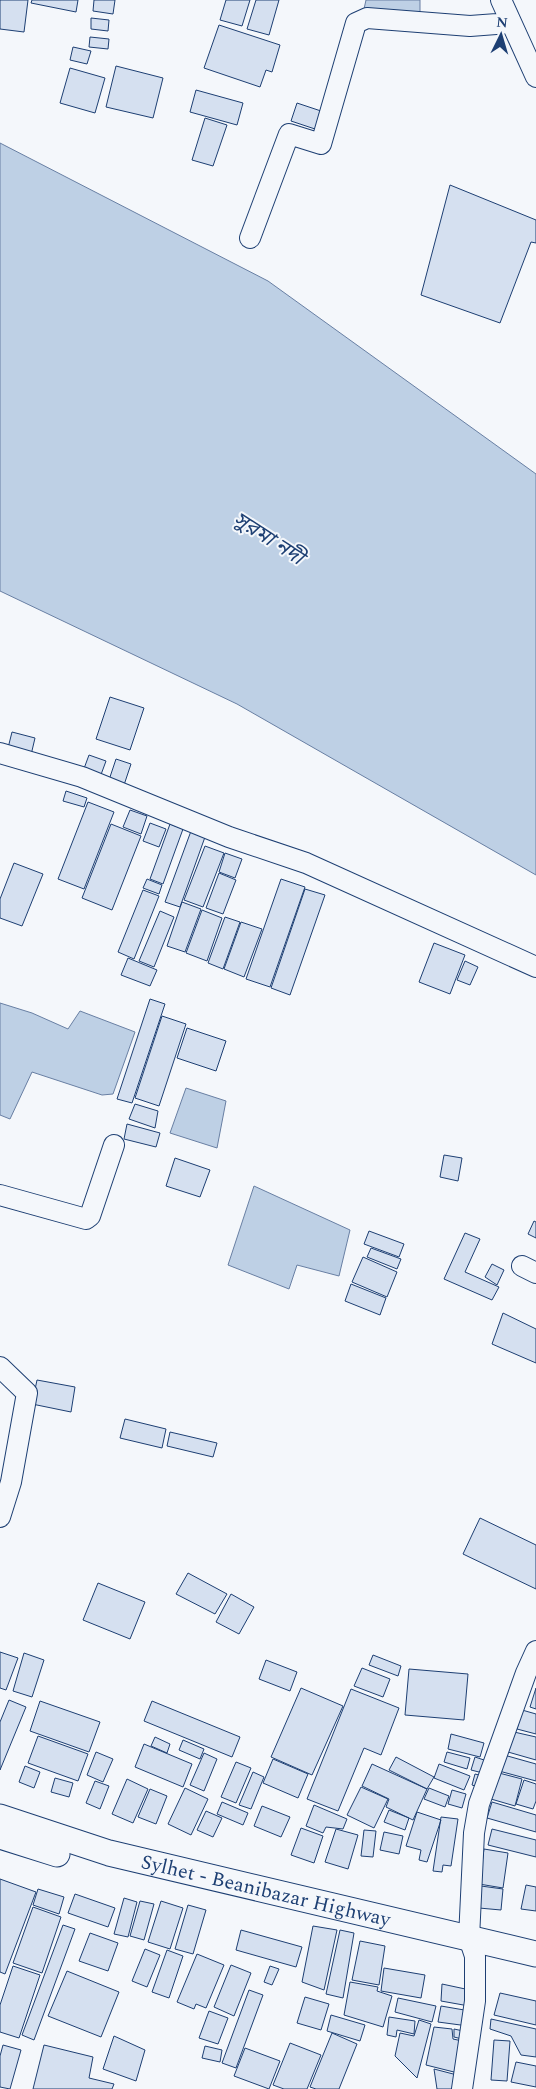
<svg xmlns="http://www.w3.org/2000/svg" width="536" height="2089" font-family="Spectral,'Noto Sans Bengali',serif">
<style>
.water{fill:#bed0e5;stroke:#687fa3}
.building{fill:#d5e0f0;stroke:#1d3f73}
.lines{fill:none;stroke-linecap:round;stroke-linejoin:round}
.minor-casing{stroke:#1d3f73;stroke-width:22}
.major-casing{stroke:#1d3f73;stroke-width:27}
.minor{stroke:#f4f7fb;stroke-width:20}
.major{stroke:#f4f7fb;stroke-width:25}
.labels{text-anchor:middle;stroke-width:4;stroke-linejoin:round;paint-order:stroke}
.street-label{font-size:20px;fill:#1d3f73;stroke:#f4f7fb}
.water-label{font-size:21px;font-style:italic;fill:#1d3f73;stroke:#f4f7fb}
</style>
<rect width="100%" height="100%" fill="#f4f7fb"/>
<path class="water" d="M366,0H420V14L364,9Z
M0,143L268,281L536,474V875L237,704L0,591Z
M0,1003L32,1013L68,1029L80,1011L135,1032L113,1094L102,1095L32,1072L10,1119L0,1115Z
M186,1088L226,1101L217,1148L170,1133Z
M254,1186L350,1230L339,1276L297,1265L289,1289L228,1265Z"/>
<path class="building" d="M0,0H28L24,32L0,29Z
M32,0H78L76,12L31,3Z
M94,0H115L113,14L93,11Z
M226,0H250L242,26L220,20Z
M256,0H279L269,35L247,29Z
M91,18L109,20L108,31L91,29Z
M219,25L280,45L272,72L266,70L260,87L204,68Z
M90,37L109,39L108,49L89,47Z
M73,47L91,51L87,64L70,60Z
M116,66L163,78L153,118L106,107Z
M70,68L105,78L95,113L60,103Z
M196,90L243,103L237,125L190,112Z
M297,103L324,112L318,130L291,121Z
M205,118L227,125L213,166L192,160Z
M450,185L536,220V243L531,242L500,323L421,295Z
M110,697L144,708L130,750L96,739Z
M12,732L35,738L31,755L8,748Z
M89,755L106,761L99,780L82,774Z
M116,759L131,764L123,788L108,783Z
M66,791L87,798L84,807L63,801Z
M88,802L114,812L84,889L58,879Z
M130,810L147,816L141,834L123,827Z
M150,823L166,829L159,847L143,841Z
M111,824L141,836L112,910L82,898Z
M170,824L183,829L163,884L150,879Z
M191,831L205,837L180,907L165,902Z
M205,846L224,853L203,907L184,900Z
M225,853L242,859L235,878L219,872Z
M14,863L43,874L22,926L0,918V899Z
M219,873L236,880L223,914L206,908Z
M147,879L162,885L159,894L143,888Z
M281,879L305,887L270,987L246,979Z
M305,889L325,895L290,995L271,988Z
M143,890L159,896L134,959L118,952Z
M182,902L201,909L185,952L167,946Z
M202,910L222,918L207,961L186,953Z
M160,911L174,917L154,967L139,961Z
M225,917L240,922L223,969L208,963Z
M241,922L262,929L244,977L224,969Z
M434,943L465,955L450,994L419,982Z
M128,958L157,970L150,986L121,975Z
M465,961L478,967L470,985L457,980Z
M150,999L165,1004L132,1103L117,1099Z
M162,1016L186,1024L159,1106L135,1098Z
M187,1028L226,1041L216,1071L177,1058Z
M135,1104L158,1111L155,1128L129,1119Z
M127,1124L160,1133L156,1147L124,1139Z
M444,1155L462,1158L458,1181L440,1177Z
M175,1158L210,1170L200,1197L166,1186Z
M534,1221L536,1222V1238L528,1234Z
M369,1231L404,1244L399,1257L364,1244Z
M465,1233L480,1239L465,1272L499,1287L492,1300L444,1279Z
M371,1248L401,1259L397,1269L367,1257Z
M363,1257L397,1272L387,1297L352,1282Z
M492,1264L504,1270L497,1285L485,1277Z
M351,1284L386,1298L380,1315L345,1301Z
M503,1313L536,1329V1363L492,1344Z
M37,1380L75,1387L71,1412L32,1404Z
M125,1419L166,1429L162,1448L120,1438Z
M170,1432L217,1443L213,1457L167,1446Z
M480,1518L536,1545V1589L463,1554Z
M188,1573L227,1594L215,1614L176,1594Z
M98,1583L145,1602L130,1639L83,1620Z
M231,1594L254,1607L239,1634L216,1622Z
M0,1652L18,1658L6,1690L0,1688Z
M24,1653L44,1660L32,1697L13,1691Z
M373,1655L401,1666L398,1676L369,1665Z
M266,1660L297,1672L290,1691L259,1679Z
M362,1668L390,1679L383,1697L354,1686Z
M409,1669L468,1674L464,1720L405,1715Z
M301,1688L343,1706L312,1775L271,1757Z
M536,1688V1709L530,1707Z
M351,1689L399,1708L381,1755L364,1748L338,1811L307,1799Z
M9,1700L26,1707L0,1770V1722Z
M40,1701L100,1722L89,1752L30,1731Z
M152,1701L240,1737L232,1757L144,1721Z
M522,1710L536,1714V1734L517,1729Z
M514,1732L536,1737V1760L508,1752Z
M451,1734L484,1743L480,1757L448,1749Z
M38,1736L88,1754L78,1781L28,1763Z
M155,1737L170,1744L167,1753L151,1746Z
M183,1740L204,1749L200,1759L179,1750Z
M144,1744L192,1764L183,1787L135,1767Z
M96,1752L113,1759L103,1782L87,1775Z
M447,1752L470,1758L467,1769L444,1762Z
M204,1753L217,1759L204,1791L190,1785Z
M504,1755L536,1764V1781L499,1771Z
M396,1757L434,1777L427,1789L389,1770Z
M475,1757L490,1762L487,1774L471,1770Z
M273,1759L308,1774L298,1798L263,1783Z
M236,1762L251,1768L236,1803L221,1797Z
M372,1764L427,1789L413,1820L386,1807L389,1799L362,1786Z
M439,1764L470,1776L464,1790L434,1778Z
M25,1766L40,1772L34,1788L19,1782Z
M253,1772L264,1777L251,1809L239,1805Z
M499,1773L522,1779L515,1806L491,1799Z
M475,1774L487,1777L484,1789L472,1785Z
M55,1778L73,1783L69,1797L51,1792Z
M127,1779L148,1789L133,1823L112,1814Z
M524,1780L536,1784V1801L533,1809L516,1804Z
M95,1781L109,1786L100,1809L86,1803Z
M361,1787L388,1799L374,1828L347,1815Z
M185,1788L208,1799L191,1835L168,1824Z
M429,1788L449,1796L445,1807L424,1799Z
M150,1789L167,1796L156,1824L138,1817Z
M452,1790L466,1794L462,1808L448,1804Z
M222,1802L248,1813L243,1825L217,1814Z
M492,1802L536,1815V1832L487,1818Z
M314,1805L347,1819L343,1829L326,1827L323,1833L306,1826Z
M262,1806L290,1817L281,1837L254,1826Z
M389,1810L409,1818L405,1830L384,1822Z
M206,1811L222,1818L213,1837L197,1830Z
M417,1812L441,1820L427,1862L419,1860L421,1850L406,1846Z
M441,1817L458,1819L451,1866L443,1865L442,1872L433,1871Z
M301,1828L323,1836L314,1863L291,1855Z
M336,1829L358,1835L348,1869L325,1862Z
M492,1829L536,1840V1857L488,1845Z
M364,1830L376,1831L373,1857L361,1856Z
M384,1832L403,1836L399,1854L380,1850Z
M484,1849L508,1853L503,1888L479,1884Z
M0,1879L36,1892L5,1974L0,1972Z
M526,1885L536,1887V1911L521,1909Z
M481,1886L503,1889L501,1910L479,1908Z
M38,1889L64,1897L59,1914L33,1905Z
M75,1894L115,1908L108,1927L68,1913Z
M124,1898L137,1902L128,1937L114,1934Z
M140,1901L154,1904L144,1940L130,1936Z
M161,1901L183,1908L170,1949L148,1942Z
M188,1905L206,1910L193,1954L175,1949Z
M33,1907L61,1917L42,1973L13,1963Z
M63,1925L75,1929L34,2040L22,2035Z
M313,1926L337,1930L324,1990L302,1982Z
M241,1930L302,1947L296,1967L236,1950Z
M340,1930L354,1933L343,1998L326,1994Z
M90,1933L118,1943L108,1971L79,1961Z
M360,1941L385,1946L379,1985L352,1980Z
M145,1949L160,1955L147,1987L132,1981Z
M167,1950L183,1956L169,1998L152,1992Z
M197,1954L224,1965L206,2008L196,2004L194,2009L177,2002Z
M231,1965L251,1973L234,2016L214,2007Z
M13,1966L40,1975L19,2038L0,2032V2005Z
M270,1966L279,1969L272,1985L264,1982Z
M384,1968L425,1975L421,1998L381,1991Z
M67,1971L119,1992L101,2037L48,2016Z
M350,1982L378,1987L377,1991L392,1996L383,2027L344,2015Z
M442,1984L470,1990L469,2006L441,2001Z
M249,1990L263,1995L236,2068L222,2063Z
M500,1993L536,2001V2025L494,2015Z
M305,1997L329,2004L321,2030L297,2023Z
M398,1998L436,2006L432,2022L395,2012Z
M441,2006L470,2011L468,2026L438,2022Z
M209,2011L228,2018L218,2044L199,2038Z
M331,2015L365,2025L360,2041L327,2031Z
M389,2017L415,2021L414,2034L397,2030L396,2037L387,2035Z
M491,2019L536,2029V2057L521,2055L511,2036L490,2029Z
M419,2020L431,2024L417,2078L395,2056L400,2033L414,2036Z
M434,2027L452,2029L453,2039L467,2042L462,2074L426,2065Z
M454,2029L468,2032L466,2040L454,2037Z
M332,2033L357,2044L339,2089H316L310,2087Z
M114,2036L145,2050L136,2081L103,2069Z
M494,2040L510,2041L507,2081L491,2080Z
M290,2043L321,2055L307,2089H284L273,2085Z
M3,2045L21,2050L10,2089L0,2087V2056Z
M44,2045L93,2057L89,2078L114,2084L112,2089H33Z
M205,2046L222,2050L220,2062L202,2058Z
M245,2048L280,2061L269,2089L234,2076Z
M516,2062L536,2066V2087L511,2082Z
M434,2069L457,2075L455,2089H437Z"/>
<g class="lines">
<g class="minor-casing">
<path id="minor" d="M501,0L536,77
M250,238L289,134L321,144L356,23L367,18L470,26L511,23
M0,753L82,777L229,837L306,863L536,967
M0,1195L86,1219L90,1216L114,1145
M522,1266L536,1273
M0,1367L27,1393L11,1482L0,1517
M462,2089L475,2001V1956L469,1938L474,1833L479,1804L526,1673L536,1651"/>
</g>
<g class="major-casing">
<g id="major">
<path id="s1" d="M0,1817L109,1853L536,1954"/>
<path d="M0,1836L57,1854"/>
</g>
</g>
<use href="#minor" class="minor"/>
<use href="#major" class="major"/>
</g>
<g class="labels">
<g class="street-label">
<text dy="7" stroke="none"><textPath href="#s1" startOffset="276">Sylhet - Beanibazar Highway</textPath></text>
</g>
<g class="water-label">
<text transform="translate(269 538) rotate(33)" y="7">সুরমা নদী</text>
</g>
</g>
<g transform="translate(501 35) rotate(5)" stroke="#f4f7fb" stroke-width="4" paint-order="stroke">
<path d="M0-4L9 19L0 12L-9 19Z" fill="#1d3f73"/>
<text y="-8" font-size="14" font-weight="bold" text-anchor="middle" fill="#1d3f73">N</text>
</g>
</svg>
